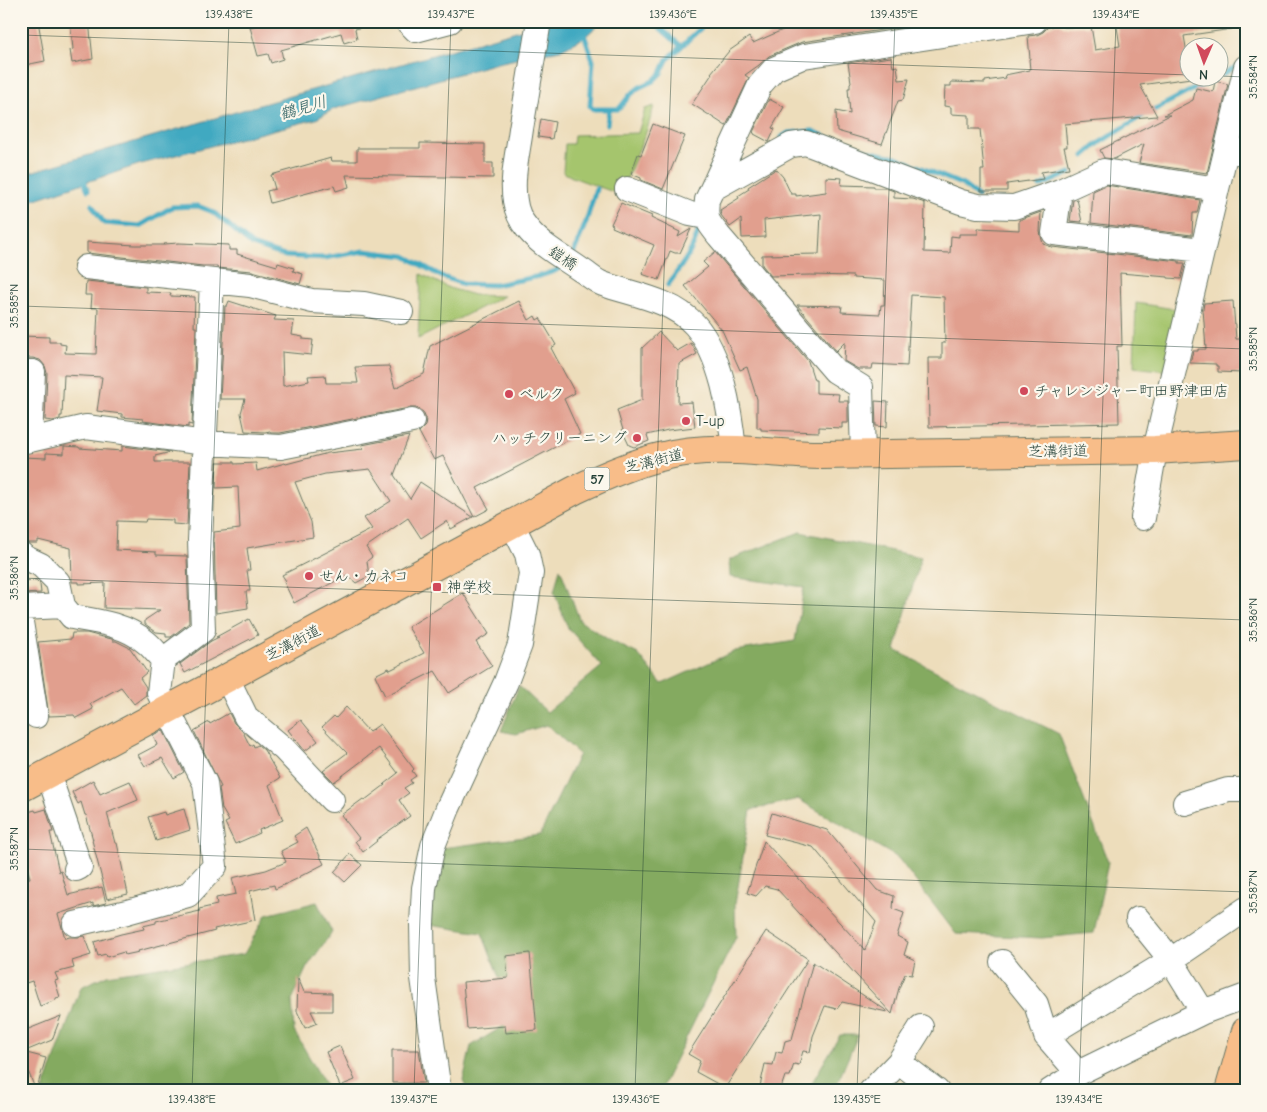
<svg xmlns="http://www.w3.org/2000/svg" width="1267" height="1112" font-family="'Comic Neue','Klee One',sans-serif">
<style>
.green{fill:#a5c56d;stroke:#628150}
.forest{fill:#84aa60;stroke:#52744a}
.water{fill:#41a9c1;stroke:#30737a}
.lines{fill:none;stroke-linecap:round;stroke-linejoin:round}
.stream{stroke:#41a9c1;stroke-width:5}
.building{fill:#e19f8e}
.minor-casing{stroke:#677563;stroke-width:26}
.major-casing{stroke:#677563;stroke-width:30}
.minor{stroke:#fff;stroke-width:24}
.major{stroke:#f8bd89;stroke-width:28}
.ticks{fill:none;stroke:#1f3d34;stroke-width:1;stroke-opacity:0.45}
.poi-dot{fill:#d1495b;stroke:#fbf7ec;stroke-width:2}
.labels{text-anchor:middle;stroke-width:4.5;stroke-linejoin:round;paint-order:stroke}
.shield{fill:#fbf7ec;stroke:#61756b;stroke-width:1}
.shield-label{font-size:14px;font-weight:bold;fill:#1f3d34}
.street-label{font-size:15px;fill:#1f3d34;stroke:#fbf7ec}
.poi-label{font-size:15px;fill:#1f3d34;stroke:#fbf7ec;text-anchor:start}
.water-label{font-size:16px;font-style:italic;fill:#295d5e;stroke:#fbf7ec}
.neatline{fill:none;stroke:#1f3d34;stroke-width:2}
.ticks-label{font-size:12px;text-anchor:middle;fill:#1f3d34}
</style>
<rect width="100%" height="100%" fill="#fbf7ec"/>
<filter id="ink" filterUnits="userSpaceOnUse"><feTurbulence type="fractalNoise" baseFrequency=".02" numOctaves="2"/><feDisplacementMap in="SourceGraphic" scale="10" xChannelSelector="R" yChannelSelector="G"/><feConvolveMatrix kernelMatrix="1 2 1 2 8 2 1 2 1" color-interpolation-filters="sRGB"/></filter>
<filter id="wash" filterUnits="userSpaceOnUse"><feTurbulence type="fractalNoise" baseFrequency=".0096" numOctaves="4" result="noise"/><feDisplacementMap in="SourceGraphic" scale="20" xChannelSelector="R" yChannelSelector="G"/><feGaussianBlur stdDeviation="1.12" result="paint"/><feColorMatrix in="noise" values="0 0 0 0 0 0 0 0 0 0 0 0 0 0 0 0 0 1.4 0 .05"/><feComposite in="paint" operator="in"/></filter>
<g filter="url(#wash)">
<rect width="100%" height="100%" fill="#edddbb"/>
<path class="green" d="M654,106L647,130L625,183L616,193L572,177L563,172L565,144H573L574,135L638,133L645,109Z
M421,274L449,288L474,295L504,296L418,339Z
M1136,303L1181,310L1166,371L1134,367Z"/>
<path class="forest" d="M800,532L921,557L895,650L1059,734L1108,862L1094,933L1042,938L956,934L898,858L798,799L751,810L735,904L736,937L660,1091H468L463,1081L471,1046L515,1019L482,933L422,924L442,848L540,835L579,754L547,725L516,734L501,731L519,686L547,712L602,666L568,628L554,592L560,568L580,621L609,640L638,654L662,684L735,651L795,641L804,587L730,577L729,560Z
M317,902L332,932L307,967L292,1000L294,1031L329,1091H43L81,987L107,975L244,954L266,915Z
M840,1035H858L834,1091H807Z"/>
<path class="water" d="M551,21H602L585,37L560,50L497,63L334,109L316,119L141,164L21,204V175L263,104Z"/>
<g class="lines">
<path class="stream" d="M652,21L681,46
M579,36L585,37L593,61L590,106L593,109H619L630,95L640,87L653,81L661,73L667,60L704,25L717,21
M1220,75L1236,67
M607,124L609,109
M782,137L788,133L813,131L837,142L879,154L896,157L963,185L977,196
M1084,156L1099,143L1142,116L1215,78
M82,177L88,190
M1040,186L1070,173
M92,205L104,223L140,226L172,207L198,206L213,212L252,245L285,256L325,258L364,251L405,256L443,277L463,284L495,285L540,276L555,271L563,266
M572,257L586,222L596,189
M668,285C681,266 696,248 699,226"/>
</g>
<g id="blocks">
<path class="building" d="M21,21H38L45,61L25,65L21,43V41L25,40Z
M70,21H89L93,59L72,63L70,50L73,49Z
M273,21H369V25L355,29L357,39L344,43L341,33L281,50L283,59L271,63L268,54L258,56L250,27Z
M803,21H920L921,24L802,42L769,56L759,65L745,75L749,78L726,126L692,104L712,74L711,73L729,51L749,37L753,43Z
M1116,21H1232V29L1184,36L1190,70V78H1191L1140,85L1157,116L1065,124L1067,147H1064L1069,168L1041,172L1043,179L1007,184V191H981V170H984L980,129H969V115L951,114V107L944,106L945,86H951V82L985,83V81L1006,78L1005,75L1030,70L1029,59H1030L1028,36L1037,35L1043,32L1048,27L1052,26L1051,25L1060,24L1064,27L1091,26L1095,50L1120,46Z
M891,57L893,67L897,66L899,80L909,79L903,100L898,101L882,144L837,131L836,111L850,114L848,88H850V83L851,82L848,63Z
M1215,81L1228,84L1207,173L1139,163L1144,144L1114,159L1104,158L1100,150L1170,115H1164L1193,100L1196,88L1213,92Z
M769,99L784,107L772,128L775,129L769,142L754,134V133L753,132Z
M541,119L555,122L552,139L538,137Z
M653,124L685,136L663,189L641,180V178L631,174L638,154L641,155Z
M420,143L485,144V163H493V178L346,175L349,187L336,191L334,186L270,203L267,191L275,189L271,175L331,158L332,161H357V148H420Z
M776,169L783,177L791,194H796V196L826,192V177L842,178L841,185L874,186V188H886L894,191V198L913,199L925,203L924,252L950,253L951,236L959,237V234H978V228L1019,230V220L1041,212L1040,232L1043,244L1052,247L1179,261V263H1185L1181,279L1168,278V277L1120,273L1122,346H1117L1119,423L929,427L928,358H942V343H945L944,297L911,295L907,366L873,364L872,369H858L844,361L845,342L836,351L797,305L842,306L841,312L880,314L881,305H884L885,280L853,278V276L810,275L771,276L762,265V255L819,254L821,214L764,220L765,237L742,238L741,219L730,227L721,215L720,212H721L720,210L739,198L738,196L749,189L748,187Z
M1106,185L1200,200L1197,213H1193L1192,235L1091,223L1093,191Z
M1077,199L1082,222L1070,221L1073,200Z
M621,203L652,216L651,218L680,232L678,237L691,229L680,253H675L670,251L659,280L642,274L654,245L612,227L613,225L611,224Z
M87,242L135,245H165L164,244L179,243L229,245V250H237V254L277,266L278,263L294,268L293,271L303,274L300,284L252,271L217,268V266H203L87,253Z
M715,252L808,361L814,380H816V393L839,394L838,401H848V423H842V428L819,427V432L761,430V428H757V399L747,367L740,370L722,330L685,286L708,267L703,262Z
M86,281L146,287V292L171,293L170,296L195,297L194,327H196L192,425L188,424V427L143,421V419L122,417V414L97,411L102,377L64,375L62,416H60V419L53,421L45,420L47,373L45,366L40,360L33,358H21V336L49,337V342H60V344L66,345L65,353L96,354L98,308H91L92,295H85Z
M229,301L276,316L274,320L294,321L292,335L303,337V339L313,340L311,355L282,352L283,386L309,381L308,376L325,375L326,383H358L355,367L389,366L395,388L424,374L430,346L519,301L529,320L535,316L537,320L540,318L556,345L551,348L575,393L564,399L580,434L477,488L489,509L474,517L443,456L434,460L419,432L425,426L426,419L423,412L417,408H409L280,433H270V431L265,432L245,431L241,413L245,399H220L225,306H227Z
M1233,301L1236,339H1244L1242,373L1218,372V366H1216V364L1190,363L1193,351H1198V349H1206L1203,309L1204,303Z
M659,332L677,351L691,343L697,354L679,364L678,403L692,402L695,427L668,430L647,435L649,441L634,447L629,445L622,430H623L617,410L642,400V348Z
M875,401L888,402L887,427L876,426Z
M409,436L394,475L410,499L420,482L473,517L451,529L447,521L421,538L408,518L366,547L372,557L367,561L369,576L356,583L347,575L294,603L284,582L286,581L282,575L372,529L364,518L391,501L370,469L325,474L295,482L311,522L313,537L247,548L250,570H247L250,591H246L248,608L216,613L214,532L240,529L238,487L216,488L217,462H234V464L256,463L257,471L285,463L286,464L328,453L363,449L362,445Z
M64,446L79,447V448L122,451V446L171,452L155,456V462H190L187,525L173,524V520L146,519L145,522L117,521L116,550L156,552V555L187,556L189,623L171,637H166V633L156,632L145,624V620L160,610L104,608L105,583L79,584V582H72L71,548L38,540V543H28L23,541V538H21L22,457L46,458V453L64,454Z
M36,580L40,584L41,593L21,594V581Z
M463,593L489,634L476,642L492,666L449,693L435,671L385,696L375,675L389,668L390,670L424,653L408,627Z
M249,619L258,635L185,673L180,664L211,641L219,637H216Z
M72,633H87L98,636L112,639L113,641H116L130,648L147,672L140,678L146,687V695L134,704L121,687L90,704L93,709L76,718L74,715L49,716L38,642L71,639Z
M346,707L369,732L380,724L414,769L412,771L416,776L410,780L412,783L404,788L409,793L399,800L410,816L376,840L377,841L363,852L355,841L359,838L341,815L363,799L365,800L385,785L384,784L398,773L379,748L334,782L323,771L347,753L322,727L334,716L336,718Z
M229,713L234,723L243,732L250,746L253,744L254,747L258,745L264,750L280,778L269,785L283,820L259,830L260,833L235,844L225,823L229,821L222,809L219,788L221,787L194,731L209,722L210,724Z
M301,720L318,741L305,751L288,730Z
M163,730L184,772L174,778L162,758L145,766L138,755L157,745L153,735Z
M93,780L100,794L130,781L138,800L107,813L115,843H117L128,894L107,899L92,840H93L86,815H85L81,802L78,804L72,792Z
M46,809L53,832H50L59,872L61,871L68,895L102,887L106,903L93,906V903L58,914L65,938L70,937H78L84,936L91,955L72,961L74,968L55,973L58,980L55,981L60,997L56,998V1000L40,1006L32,981L26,983L21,961V880L30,878L21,840V814L35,810L36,812Z
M184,809L190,830L156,841L148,817L164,812L165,815Z
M772,813L827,830L877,890L894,896L893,909L904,913L897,936L908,942L904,955L915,960L912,975L905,974L899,988L892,1014L777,889L765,886L756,896L747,893L764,841L865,950L876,922L813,847L765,835Z
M306,828L324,864L299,877V878L275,889L274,885L250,891L255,920L214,929L215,931L138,951L139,952L125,955L124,952L107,957L106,954L98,956L94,942L121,934L144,929L143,926L156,923V921L200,911L199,909L217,905L216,898L236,894L232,878L266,870L286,862L281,851L298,842L294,836Z
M350,854L362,865L345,882L334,872Z
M766,931L808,959L725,1088L696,1072L700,1061L688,1054Z
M530,953L537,1030L506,1033L505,1026L467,1029L463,982L508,978L506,956Z
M813,962L887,1011V1012L842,1002L837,1009L825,1006L813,1036L810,1052L803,1051L799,1065L794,1064L790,1076H785L780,1091H759L765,1064L773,1065L776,1052L782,1053L785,1041L792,1039Z
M298,978L304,992L332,993V1011H311L317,1023L305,1028L297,1011Z
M61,1016L52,1040L23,1052L46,1058L36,1091L21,1053V1032Z
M340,1046L355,1080L340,1086L326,1052Z
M392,1050H419L424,1083H392Z"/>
</g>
</g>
<g filter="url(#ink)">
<use href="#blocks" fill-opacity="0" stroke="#677563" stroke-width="1"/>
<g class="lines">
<g class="minor-casing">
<path id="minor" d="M407,21L416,30L450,21
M539,21C533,57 527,93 521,129C518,152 511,178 515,201C516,210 521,221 527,228C541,246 563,257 581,270C588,274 595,281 603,284C634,295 671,299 695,325C722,356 730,411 734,450
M1226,152H1246
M714,188L791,145L806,143L961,202L978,206L1014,207L1060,191L1104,171L1217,189
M627,189L690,214L706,217
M1060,191L1054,233L1202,250
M86,267L250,285L312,301L364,304L401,312
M21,372H33L30,440
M21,442L86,427L205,443L281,447L412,421
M863,455L861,387L835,371L719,236C707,221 705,220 707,200L760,85L774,69L804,56L1035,21
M1143,518L1155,450L1246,67
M21,554L24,557L41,565L58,582L63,606L72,617C97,621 127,625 147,643C153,648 158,655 163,660L159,693L205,783L215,866L188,895L127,912L75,924
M21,608L63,606
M21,622L36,716
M163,660L203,630L200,540L212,281
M227,678L246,717L284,749L332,800
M48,773L80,867L76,869
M1185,803L1228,790H1246
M1138,919L1171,960L1203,1012
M1002,962L1036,1004L1046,1036L1078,1073
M1046,1036L1171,960L1246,909
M899,1062L937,1091
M439,1091L423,978L422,924L424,888L433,846L448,808L506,682L520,645L531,573L527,554L512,524
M871,1091L899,1062L921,1027
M1050,1091L1078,1073L1203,1012L1246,996"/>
</g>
<g class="major-casing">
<path id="major" d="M21,788L227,678L575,490C604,476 633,463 664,456C686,450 714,449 737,450C765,451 793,455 821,455L1155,450L1246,444
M1229,1091L1246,1031"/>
</g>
<use href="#minor" class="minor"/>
<use href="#major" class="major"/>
</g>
</g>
<path class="ticks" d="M21,35L1190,75M1220,76L1246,77M21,306L1246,349M21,578L1246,620M21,849L1246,892M192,1091L229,21M414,1091L451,21M635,1091L673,21M857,1091L895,21M1079,1091L1116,21"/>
<g class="poi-dot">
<circle cx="1024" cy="391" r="5"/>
<circle cx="509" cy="394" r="5"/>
<circle cx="686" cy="421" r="5"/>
<circle cx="637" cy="438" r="5"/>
<circle cx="309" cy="576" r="5"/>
<rect x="432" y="582" width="10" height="10" rx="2.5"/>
</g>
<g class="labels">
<rect class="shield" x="584.5" y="467.5" width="25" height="23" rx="4"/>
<g class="shield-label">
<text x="597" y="484">57</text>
</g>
<g class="street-label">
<text transform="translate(563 258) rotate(34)" y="5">鎧橋</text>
<text transform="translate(1058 451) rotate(-1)" y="5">芝溝街道</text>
<text transform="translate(654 461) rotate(-14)" y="5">芝溝街道</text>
<text transform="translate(293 643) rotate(-28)" y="5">芝溝街道</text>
</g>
<g class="poi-label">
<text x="1034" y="396">チャレンジャー町田野津田店</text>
<text x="519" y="399">ベルク</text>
<text x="696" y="426">T-up</text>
<text x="627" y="443" text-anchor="end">ハッチクリーニング</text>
<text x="319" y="581">せん・カネコ</text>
<text x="447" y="592">神学校</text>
</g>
<g class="water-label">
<text transform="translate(303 107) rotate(-16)" y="6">鶴見川</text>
</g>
</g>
<rect width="1267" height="1112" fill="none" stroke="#fbf7ec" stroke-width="55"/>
<g transform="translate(1204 62) rotate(182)"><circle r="24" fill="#fbf7ec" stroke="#a3ada2"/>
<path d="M0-4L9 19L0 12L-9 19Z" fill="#d1495b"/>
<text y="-8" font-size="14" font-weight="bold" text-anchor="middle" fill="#1f3d34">N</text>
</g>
<rect x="28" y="28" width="1212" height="1056" class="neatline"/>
<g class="ticks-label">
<text x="229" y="18">139.438°E</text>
<text x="451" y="18">139.437°E</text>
<text x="673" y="18">139.436°E</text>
<text x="894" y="18">139.435°E</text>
<text x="1116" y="18">139.434°E</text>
<text transform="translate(1253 77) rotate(-90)" y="4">35.584°N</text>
<text transform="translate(14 306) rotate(-90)" y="4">35.585°N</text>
<text transform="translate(1253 349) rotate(-90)" y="4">35.585°N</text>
<text transform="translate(14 578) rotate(-90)" y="4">35.586°N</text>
<text transform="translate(1253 620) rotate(-90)" y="4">35.586°N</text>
<text transform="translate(14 849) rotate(-90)" y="4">35.587°N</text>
<text transform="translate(1253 892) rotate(-90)" y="4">35.587°N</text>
<text x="192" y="1103">139.438°E</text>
<text x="414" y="1103">139.437°E</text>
<text x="636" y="1103">139.436°E</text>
<text x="857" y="1103">139.435°E</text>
<text x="1079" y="1103">139.434°E</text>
</g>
</svg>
